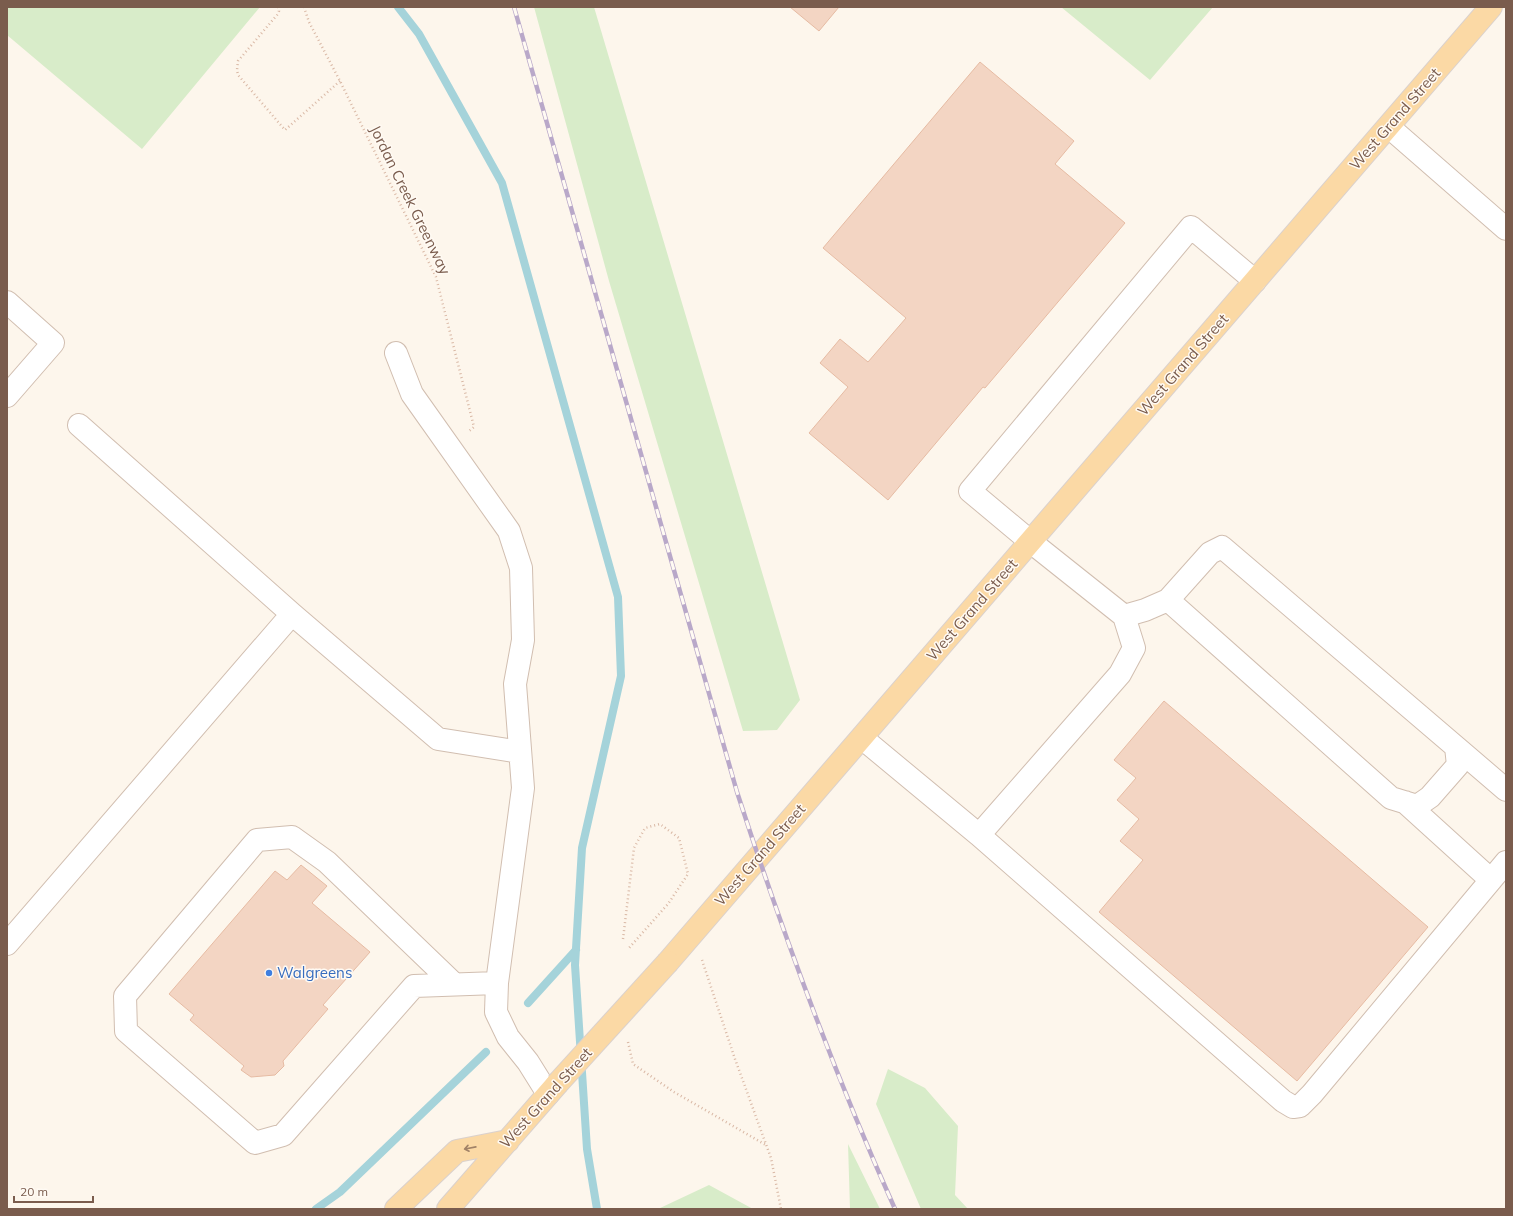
<svg xmlns="http://www.w3.org/2000/svg" width="1513" height="1216" font-family="Mulish,sans-serif">
<style>
.green{fill:#d8ecc9}
.lines{fill:none;stroke-linecap:round;stroke-linejoin:round}
.stream{stroke:#a5d3da;stroke-width:8}
.building{fill:#f3d5c3;stroke:#e6bba3}
.minor-casing{stroke:#d1beb0;stroke-width:24}
.major-casing{stroke:#dad1cd;stroke-width:24}
.path{stroke:#d9b8a5;stroke-width:2.5;stroke-dasharray:1 3;stroke-linecap:butt}
.minor{stroke:#fff;stroke-width:22}
.major{stroke:#fbd9a5;stroke-width:22}
.rail-casing{stroke:#b9a8c9;stroke-width:4.5}
.rail{stroke:#fffaf3;stroke-width:3;stroke-dasharray:9;stroke-linecap:butt}
.major-bridge-casing{stroke:#dad1cd;stroke-width:24;stroke-linecap:butt}
.major-bridge{stroke:#fbd9a5;stroke-width:22}
.oneway{stroke:#a18267}
.shop-dot{fill:#3f7fe0;stroke:#fffaf3;stroke-width:1.5}
.labels{text-anchor:middle;stroke-width:3;stroke-linejoin:round;paint-order:stroke}
.street-label{font-size:15px;fill:#7a5c4d;stroke:#fffaf3}
.shop-label{font-size:15px;fill:#366cbe;stroke:#fffaf3;text-anchor:start}
</style>
<rect width="100%" height="100%" fill="#fdf6ec"/>
<path class="green" d="M7,7H260L142,149L7,35Z
M534,7H594L800,700L777,730L743,731L609,281Z
M1061,7H1213L1150,80Z
M888,1069L925,1088L958,1126L955,1195L968,1209H921L876,1104Z
M848,1144L880,1209H850Z
M709,1185L753,1209H658Z"/>
<g class="lines">
<path class="stream" d="M398,7L419,34L502,183L618,597L621,676L582,848L575,965L587,1149L597,1209
M528,1003L576,950
M316,1209L340,1192L486,1052"/>
</g>
<path class="building" d="M790,7H839L819,31Z
M980,62L1074,141L1055,164L1125,223L985,388L983,387L888,500L809,433L848,387L820,363L840,339L868,362L906,318L823,248Z
M1164,701L1428,927L1297,1081L1099,912L1143,860L1120,841L1139,819L1117,800L1136,778L1114,760Z
M301,865L327,886L312,903L370,952L323,1005L328,1009L283,1061L284,1066L275,1075L251,1077L241,1070L244,1066L190,1020L194,1015L169,994L275,871L287,880Z"/>
<g class="lines">
<g class="minor-casing">
<path id="minor" d="M1389,127L1506,229
M7,302L53,343L7,396
M396,353L412,394L509,531L521,568L523,640L515,684L523,788L497,983L496,1012L508,1037L528,1062L548,1094
M79,425L292,614L438,739L520,752
M1124,616L1145,610L1168,600L1210,553L1222,547L1456,747L1458,765L1430,797L1417,806L1391,798L1168,600
M862,738L979,835L1120,674L1134,648L1124,616L1031,542L970,491L1191,227L1255,281
M1456,747L1506,790
M1405,802L1491,880L1506,862
M979,835L1283,1101L1293,1107L1300,1106L1312,1094L1491,880
M7,944L292,614
M454,984L327,862L292,837L257,840L125,996L126,1031L255,1143L283,1135L414,986L497,983"/>
</g>
<g class="major-casing">
<path id="major" d="M668,962L1491,7
M396,1209L457,1151L508,1141
M448,1209L557,1084"/>
</g>
<path class="path" d="M278,7L279,11L277,15L238,61L237,70L238,75L285,130L340,81
M304,7L309,22L340,81L436,277L474,427L468,432
M623,939L634,848L645,828L660,824L679,838L688,874L668,904L629,948
M702,960L735,1059L771,1158L781,1209
M628,1042L633,1064L674,1092L766,1145"/>
<use href="#minor" class="minor"/>
<use href="#major" class="major"/>
<g class="rail-casing">
<path id="rail" d="M514,7L737,792C783,934 834,1073 895,1209"/>
</g>
<use href="#rail" class="rail"/>
<g class="major-bridge-casing">
<path id="major-bridge" d="M557,1084L668,962"/>
</g>
<use href="#major-bridge" class="major-bridge"/>
</g>
<defs><path id="oneway-shaft" d="M-6 0H5M1.5-3L5.5 0L1.5 3" fill="none" stroke-width="1.6" stroke-linecap="round" stroke-linejoin="round"/></defs>
<use class="oneway" href="#oneway-shaft" transform="translate(470 1148) rotate(169)"/>
<circle class="shop-dot" cx="269" cy="973" r="4"/>
<g class="labels">
<g class="street-label">
<text transform="translate(1395 119) rotate(-49)" y="5">West Grand Street</text>
<text transform="translate(410 200) rotate(64)" y="5">Jordan Creek Greenway</text>
<text transform="translate(1183 365) rotate(-49)" y="5">West Grand Street</text>
<text transform="translate(972 610) rotate(-49)" y="5">West Grand Street</text>
<text transform="translate(760 855) rotate(-49)" y="5">West Grand Street</text>
<text transform="translate(546 1098) rotate(-48)" y="5">West Grand Street</text>
</g>
<g class="shop-label">
<text x="277" y="978">Walgreens</text>
</g>
</g>
<rect width="1513" height="1216" fill="none" stroke="#7a5c4d" stroke-width="16"/>
<path d="M14 1196v6h79v-6" fill="none" stroke="#7a5c4d" stroke-width="2"/>
<text x="20" y="1196" font-size="12" fill="#7a5c4d" stroke="#fffaf3" stroke-width="3" paint-order="stroke">20 m</text>
</svg>
